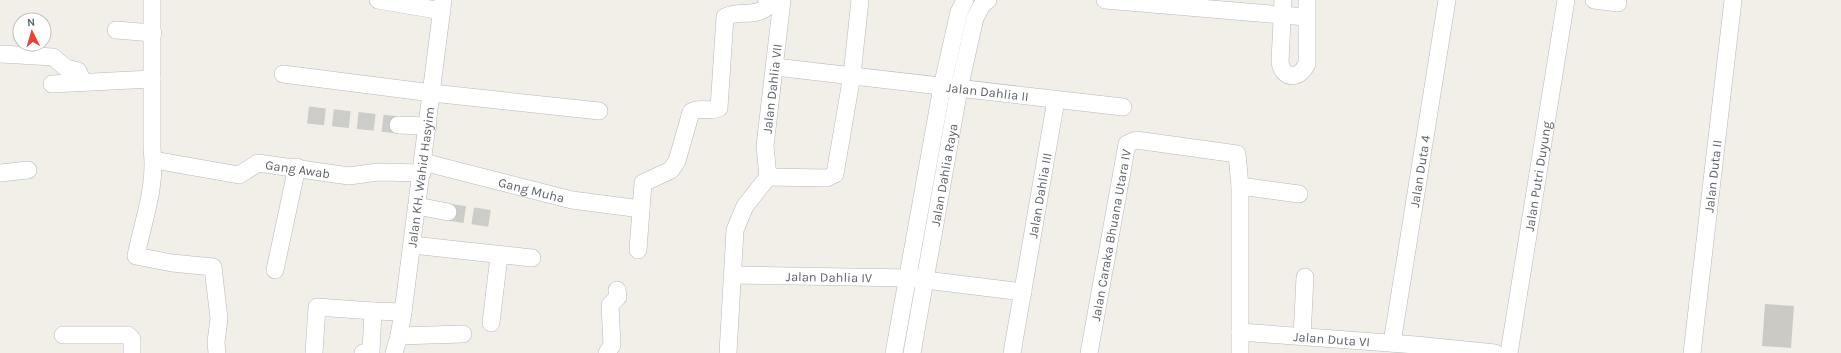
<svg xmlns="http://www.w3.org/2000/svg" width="1841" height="353" font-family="Karla,sans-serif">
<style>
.building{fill:#cccac5}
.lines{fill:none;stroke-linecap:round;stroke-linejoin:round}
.minor-tunnel{stroke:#ccccc8;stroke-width:17;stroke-dasharray:17 8;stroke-linecap:butt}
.minor-casing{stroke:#b5b8bc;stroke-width:18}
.minor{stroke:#fff;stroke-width:17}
.labels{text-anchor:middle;stroke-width:3;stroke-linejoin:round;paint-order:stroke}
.street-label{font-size:13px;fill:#5f6368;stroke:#fff}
</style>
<rect width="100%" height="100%" fill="#f1efe8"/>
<path class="building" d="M1765,304L1794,306L1791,348L1762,346Z"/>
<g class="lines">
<path class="minor-tunnel" d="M308,115L398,125
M448,212L493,219"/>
<g class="minor-casing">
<g id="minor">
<path d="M152,0V149C157,185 143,221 136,256L172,263L213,267L219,319L216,342L217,353"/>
<path d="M378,0L442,11"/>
<path d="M1105,0L1306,17"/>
<path d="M1283,0L1280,62C1283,80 1299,80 1307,64V0"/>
<path d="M1594,0L1618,3"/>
<path d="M116,30L153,33"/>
<path d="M0,54L53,57L66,68L78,71L83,82"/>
<path id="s1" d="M775,67L1123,107"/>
<path d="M283,74L432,93L599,111"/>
<path d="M52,84L152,79"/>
<path d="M398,125L428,126"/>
<path id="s2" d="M154,160L239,175L258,163L349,176L378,172L422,173"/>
<path id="s3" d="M423,162L572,200L641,209"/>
<path d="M0,173L28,170"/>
<path id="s4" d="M768,177L765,146L782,0"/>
<path d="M1240,186L1299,194"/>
<path d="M417,206L448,212"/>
<path d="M412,245L532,258"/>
<path d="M638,250L643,183L671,170L677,161L691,112C701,106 710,113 719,108L725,17C738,10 754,17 766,8L767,0"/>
<path d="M275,270L297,167"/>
<path id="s5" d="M732,275L909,278L1023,292"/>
<path d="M373,311L403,312"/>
<path d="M491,323L499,256"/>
<path id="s6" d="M1240,332L1416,345L1495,353"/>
<path d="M63,335H128L132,339V353"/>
<path d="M399,336L463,334"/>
<path d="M1302,337L1305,277"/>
<path id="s7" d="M1392,343L1447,0"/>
<path d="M314,353L317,307L373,311L371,352L363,353"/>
<path id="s8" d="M394,353L399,336L403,312L443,0"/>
<path d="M607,353L612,345L610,305L618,297L617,290"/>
<path d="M728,353L735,230L745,206L768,177L827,178L835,174L852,75L860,0"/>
<path d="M894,353L942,87L959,12L965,0"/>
<path id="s9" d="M912,353L959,89L975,18L982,5L988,0"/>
<path id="s10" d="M1012,353L1056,100"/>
<path id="s11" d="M1089,353L1127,144L1136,140L1237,154L1240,186V353"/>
<path id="s12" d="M1509,353L1566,0"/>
<path id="s13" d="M1692,353L1733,0"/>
</g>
</g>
<use href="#minor" class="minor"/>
</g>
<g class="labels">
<g class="street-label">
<text dy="5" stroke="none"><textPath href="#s4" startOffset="89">Jalan Dahlia VII</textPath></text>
<text dy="5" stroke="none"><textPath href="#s1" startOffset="214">Jalan Dahlia II</textPath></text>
<text dy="5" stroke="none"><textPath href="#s2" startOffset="149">Gang Awab</textPath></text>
<text dy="5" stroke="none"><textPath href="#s7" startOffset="174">Jalan Duta 4</textPath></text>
<text dy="5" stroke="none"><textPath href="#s9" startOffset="181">Jalan Dahlia Raya</textPath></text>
<text dy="5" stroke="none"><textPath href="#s13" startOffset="178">Jalan Duta II</textPath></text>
<text dy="5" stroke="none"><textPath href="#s8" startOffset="178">Jalan KH. Wahid Hasyim</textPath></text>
<text dy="5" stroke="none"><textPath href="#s12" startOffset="179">Jalan Putri Duyung</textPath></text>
<text dy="5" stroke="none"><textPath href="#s3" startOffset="112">Gang Muha</textPath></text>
<text dy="5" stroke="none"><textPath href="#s10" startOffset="160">Jalan Dahlia III</textPath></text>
<text dy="5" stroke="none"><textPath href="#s11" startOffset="120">Jalan Caraka Bhuana Utara IV</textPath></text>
<text dy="5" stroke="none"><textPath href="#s5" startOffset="97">Jalan Dahlia IV</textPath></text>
<text dy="5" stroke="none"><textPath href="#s6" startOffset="92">Jalan Duta VI</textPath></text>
</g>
</g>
<g transform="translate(32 32) rotate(355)"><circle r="19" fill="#ffffff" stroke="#bfc1c3"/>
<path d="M0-3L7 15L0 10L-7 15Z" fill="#ea4335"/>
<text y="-6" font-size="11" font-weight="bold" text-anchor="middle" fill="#5f6368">N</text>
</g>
</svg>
